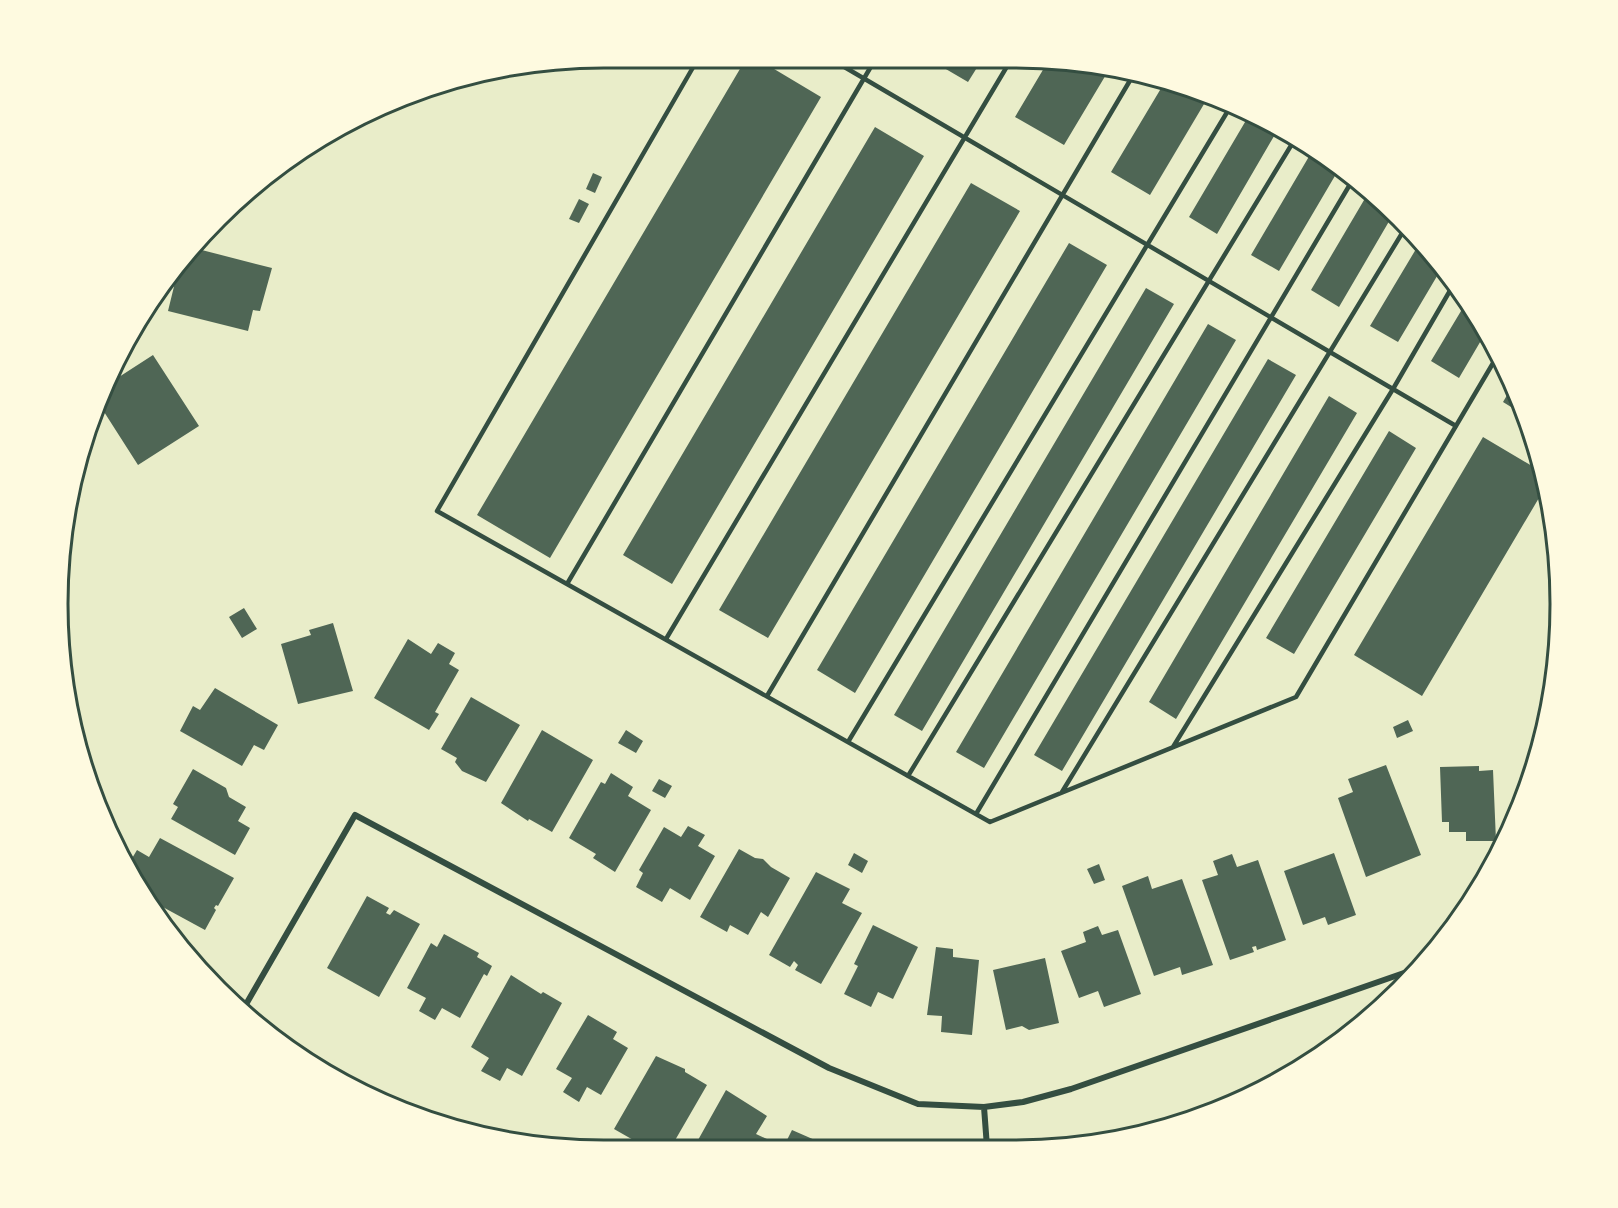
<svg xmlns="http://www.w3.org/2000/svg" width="1618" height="1208" font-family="'Noto Sans',sans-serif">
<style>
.building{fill:#4f6655}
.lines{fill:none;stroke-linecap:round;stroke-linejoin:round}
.service{stroke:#344e41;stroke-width:4.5}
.minor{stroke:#344e41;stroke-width:6}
.rim{fill:none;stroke:#344e41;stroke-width:3}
</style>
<rect width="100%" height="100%" fill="#e9edc9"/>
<path class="building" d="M747,57H754L821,97L550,558L477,515Z
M927,58H983L968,82Z
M1050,58L1110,68L1064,145L1015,117Z
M1166,80L1207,99L1150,195L1111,172Z
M1248,117L1277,131L1217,234L1189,217Z
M875,127L924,156L672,584L623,555Z
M1314,148L1339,169L1279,271L1251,255Z
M593,173L602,177L595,193L586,189Z
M971,183L1020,211L768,638L719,610Z
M1367,195L1391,218L1339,307L1311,290Z
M579,199L589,204L579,223L569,219Z
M1069,243L1107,265L855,693L817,670Z
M1419,244L1443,266L1398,342L1370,326Z
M190,247L272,268L260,311L253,310L248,331L168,311L180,262Z
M1146,288L1174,304L922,731L894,715Z
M1467,301L1486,332L1459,378L1431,361Z
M1208,324L1236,340L984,768L956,752Z
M153,355L199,426L138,465L99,404L105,386Z
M1268,359L1296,375L1062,771L1034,755Z
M1513,385L1523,411L1524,415L1503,402Z
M1329,396L1357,413L1176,719L1149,702Z
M1389,431L1416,448L1294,654L1266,638Z
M1483,437L1544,473L1546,486L1422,696L1354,655Z
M244,608L257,629L242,638L229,617Z
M333,623L353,691L298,704L281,644L311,635L309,630Z
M408,639L431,654L438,643L455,653L449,664L459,670L435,712L439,714L429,730L374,698Z
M215,688L278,725L264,750L254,745L242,766L180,731L193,706L200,710Z
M471,697L520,725L486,782L462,771L455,762L457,758L441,749Z
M1408,720L1413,731L1397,738L1393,727Z
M542,730L593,760L552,832L529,819L528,821L501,803Z
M626,730L643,741L636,753L618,743Z
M1386,765L1421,855L1366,877L1338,798L1353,792L1348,779Z
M1479,766V771L1493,770L1496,841H1466V832H1449V822H1442L1440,767Z
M193,769L226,788L229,797L246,807L238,821L250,828L235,855L171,819L178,807L173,804Z
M611,773L633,787L628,796L651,810L615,872L593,858L596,854L569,838L601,782L605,784Z
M659,779L672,786L665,798L652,791Z
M688,826L705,835L698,846L715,856L690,900L670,888L662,902L636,887L643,873L639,870L664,827L681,837Z
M160,838L234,878L218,906L216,905L214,908L216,910L205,930L148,899L137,879L140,874L128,865L137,850L149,857Z
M739,849L755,858L763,859L771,867L790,878L768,917L761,912L748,935L730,925L727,932L700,917Z
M854,853L868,861L862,873L848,865Z
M1334,853L1356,915L1328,925L1325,917L1303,925L1284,871Z
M1232,854L1237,867L1258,860L1286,940L1257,950L1256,946L1252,947L1254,952L1230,960L1202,880L1218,875L1213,861Z
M1099,864L1105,880L1094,884L1087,869Z
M816,872L850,889L842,903L862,913L821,984L795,970L798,965L794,961L790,967L769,955Z
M1148,876L1152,889L1182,879L1213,965L1182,975L1180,967L1154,976L1122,886Z
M367,896L389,908L386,913L390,915L394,910L420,924L379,997L327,968Z
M873,925L918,947L893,999L878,992L871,1007L844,994L858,966L854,964Z
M1098,926L1102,935L1118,930L1141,994L1104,1007L1098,991L1079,998L1061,951L1086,942L1083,932Z
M166,930L184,940L180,947L170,937Z
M444,934L479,953L477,957L492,966L487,976L484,974L460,1018L442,1008L435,1020L419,1011L426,998L407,988L431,943L437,947Z
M936,947L953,949V957L979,960L972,1035L941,1032L942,1016L927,1015Z
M1045,958L1059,1023L1029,1030L1022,1026L1006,1030L993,970Z
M511,975L541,994L543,992L562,1003L522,1076L507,1068L500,1081L481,1071L489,1058L471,1047Z
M588,1015L617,1032L613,1039L628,1048L601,1095L587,1087L579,1102L563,1092L572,1078L556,1069Z
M656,1056L685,1069V1072L707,1085L670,1149H649L614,1129Z
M726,1090L767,1116L756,1134L767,1139L762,1148L693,1149Z
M792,1130L824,1144L822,1148H783Z"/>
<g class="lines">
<path class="service" d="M699,57L437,511L990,822L1296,697L1499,353
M829,58L1456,426
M567,584L876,58
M666,639L1012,58
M767,696L1135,72
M848,742L1229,109
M1173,747L1393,389L1455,282
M908,776L1295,139
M1062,792L1404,230
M976,814L1352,181"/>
<path class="minor" d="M241,1013L355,815L829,1068L918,1104L984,1107L1023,1102L1071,1089L1424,966
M984,1107L987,1147"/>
</g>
<path d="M0 0H1618V1208H0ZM604 68H1014A536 536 0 0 1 1550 604V604A536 536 0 0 1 1014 1140H604A536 536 0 0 1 68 604V604A536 536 0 0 1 604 68Z" fill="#fefae0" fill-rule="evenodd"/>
<path class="rim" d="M604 68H1014A536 536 0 0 1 1550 604V604A536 536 0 0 1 1014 1140H604A536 536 0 0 1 68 604V604A536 536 0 0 1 604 68Z"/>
</svg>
